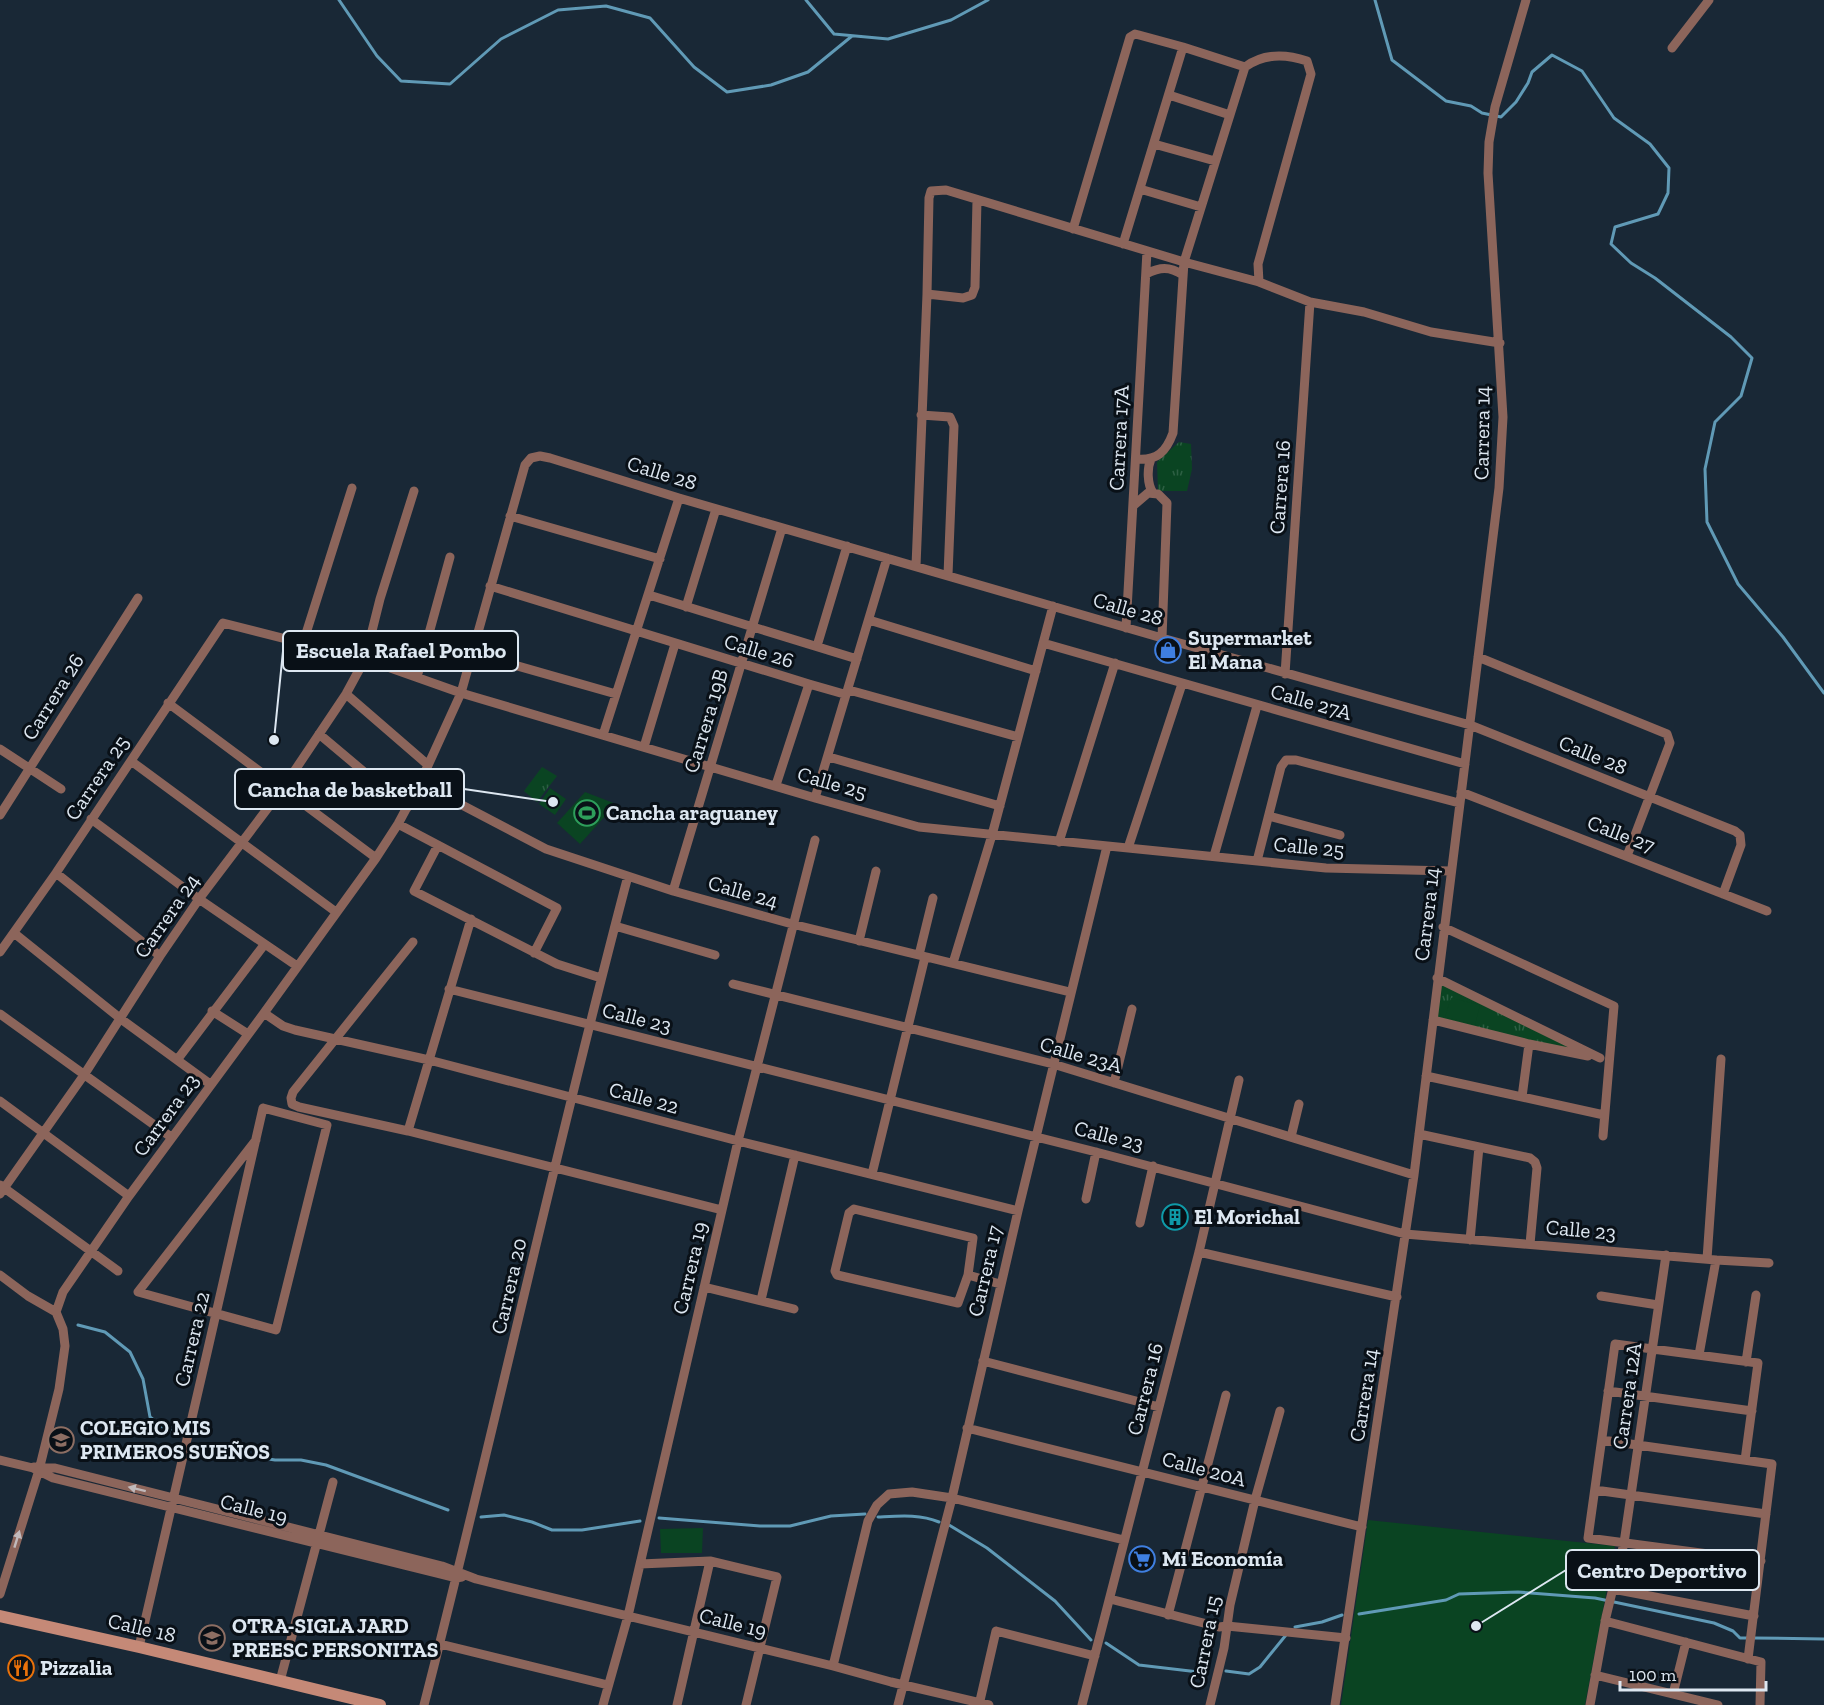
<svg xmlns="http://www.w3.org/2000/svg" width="1824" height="1705" font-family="'Zilla Slab',serif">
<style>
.park{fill:url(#park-tufts)}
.pitch{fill:#0a4422}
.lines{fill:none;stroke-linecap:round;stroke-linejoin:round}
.stream{stroke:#609ab6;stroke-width:3}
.street{stroke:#8c655b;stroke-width:9}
.secondary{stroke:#c58977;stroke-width:12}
.oneway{fill:#c1babc}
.labels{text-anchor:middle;stroke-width:6;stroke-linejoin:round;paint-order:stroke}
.street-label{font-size:21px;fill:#dde7f1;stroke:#091017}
.poi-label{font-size:21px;font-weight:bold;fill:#dde7f1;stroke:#091017;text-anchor:start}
.leader{fill:none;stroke:#dde7f1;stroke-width:2}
.callout-dot{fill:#dde7f1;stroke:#091017;stroke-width:2}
.callout{fill:#091017;stroke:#dde7f1;stroke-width:2}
.callout-label{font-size:22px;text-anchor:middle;font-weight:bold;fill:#dde7f1}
</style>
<defs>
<pattern id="park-tufts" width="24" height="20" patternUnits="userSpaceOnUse" patternTransform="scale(1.5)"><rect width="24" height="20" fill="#0a4422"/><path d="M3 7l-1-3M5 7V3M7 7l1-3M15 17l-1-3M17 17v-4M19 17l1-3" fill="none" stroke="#2d5f43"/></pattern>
</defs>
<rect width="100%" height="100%" fill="#192836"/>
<path class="park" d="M1179,442L1191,444L1192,469L1187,491H1158L1157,462Z
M542,767L557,776L537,802L524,791Z
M1441,983L1567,1045L1566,1049L1436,1018Z"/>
<path class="pitch" d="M550,788L566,799L555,815L539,804Z
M585,792L616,804L580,844L557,823Z
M1451,998L1480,1005L1475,1025L1445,1017Z
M1368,1520L1615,1546L1585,1705H1341Z
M703,1528L702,1553H661L660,1529Z"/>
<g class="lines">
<path class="stream" d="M339,0L377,56L401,81L450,84L501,39L558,10L606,6L650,18L694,67L727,92L771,85L808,72L852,36
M806,0L834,34L888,39L951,20L988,0
M1375,0L1392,60L1446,101L1471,106L1482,113L1501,117L1516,102L1528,83L1532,72L1552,55L1582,71L1614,118L1650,144L1669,168L1668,193L1658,214L1615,227L1611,244L1631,263L1655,278L1731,337L1752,358L1741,396L1715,422L1705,469L1707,522L1738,584L1783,637L1824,693
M78,1325L105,1332L130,1352L143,1379L150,1417L163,1427L179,1435
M202,1444L225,1448L250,1456L275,1460H301L326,1465L448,1510
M481,1517L504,1515L532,1522L552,1530H582L640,1521
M878,1517C899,1516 920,1514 939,1522
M659,1518L760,1526H790L831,1516L865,1514
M949,1525L987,1548L1055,1601L1091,1640
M1359,1614L1446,1600L1459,1594L1518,1592L1595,1598L1714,1623L1733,1631L1740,1638H1747
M1295,1627L1322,1622L1342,1615
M1754,1638L1824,1639
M1106,1643L1139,1665L1207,1673
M1226,1671L1249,1674L1260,1667L1286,1635"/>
<path class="street" d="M1183,47L1245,67C1264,53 1286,54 1307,61L1311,74L1258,264L1259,282
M1672,48L1709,0
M1169,95L1230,115
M1154,144L1215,161
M1140,189L1201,207
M1073,229L1130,37L1135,34L1139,35L1183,47L1123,244
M1146,274C1160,267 1169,266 1183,275
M927,294L963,298L972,295L975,287L977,200
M921,415L950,417L954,426L948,575
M1136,459C1157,461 1166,452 1173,433L1184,262L1245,67
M1151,459C1147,468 1147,484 1153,493
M1134,505L1148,493L1158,494L1167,503L1162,638
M510,516L660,559
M916,566L927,294L929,198L931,191L946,190L1184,262L1259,282L1310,302L1364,312L1431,332L1500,343
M490,586L809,684L844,694L849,690L1018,737
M649,595L857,659
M686,607L716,509
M869,620L1036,671
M1126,628L1147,251
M303,643L352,488
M1043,643L1465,764
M817,646L847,546
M472,653L616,694
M1478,657L1667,734L1670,743L1627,856
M1285,674L1310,302
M417,677L450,557
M346,694L428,765
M168,703L376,858
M319,734L407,808
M603,735L679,498
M644,747L675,644
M0,749L61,789
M829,757L1000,806
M131,761L336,912
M420,783L546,849L673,891L792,924L1070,992
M776,785L809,684
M1461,792L1767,911
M815,798L887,558
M0,815L138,598
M1269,816L1340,835
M91,819L199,899L297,966
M398,824L557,908L534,953
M1059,842L1115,663
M438,845L414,891L557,964L601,978
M1128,848L1182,684
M1214,856L1257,706
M1257,861L1281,767L1286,760H1296L1459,803
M56,873L160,956
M673,891L782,528
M615,926L715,955
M1443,927L1614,1006L1603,1136
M14,933L121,1019L210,1084
M859,941L876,871
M413,942L293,1092L291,1098L292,1104L299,1107L408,1131L722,1210
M0,952L56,873L223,623L365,659L461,693L815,798L919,827L1326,868L1450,871
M919,955L933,898
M953,963L992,835L1053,606
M1437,978L1600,1058
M733,984L1053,1064L1414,1175
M449,989L1096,1152L1405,1234L1716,1260L1769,1263
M212,1011L248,1034
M264,1013L283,1026L295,1030L429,1060L738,1141L1018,1211
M0,1014L171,1137
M1433,1020L1529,1044L1588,1056
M177,1060L264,945
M1426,1076L1604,1115
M1114,1083L1132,1009
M1522,1097L1529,1044
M0,1101L129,1196
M408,1131L471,919
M1419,1134L1530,1158L1535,1162L1537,1168L1530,1244
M1291,1137L1299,1104
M872,1174L925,957
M0,1185L118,1271
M0,1194L84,1075L160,956L199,899L283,788L346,694L365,659L380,599L414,491
M1086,1199L1096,1152
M854,1209L973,1238L968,1275L958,1303L837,1275L835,1271L849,1213Z
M1140,1223L1153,1166
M1470,1240L1479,1147
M1199,1252L1397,1297
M1707,1259L1721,1059
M0,1275L28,1296L56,1312
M968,1275L1000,1284
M704,1287L794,1309
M1601,1296L1658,1305
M761,1300L795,1155
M1699,1355L1716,1260
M983,1361L1159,1407
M1746,1362L1756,1295
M1608,1391L1752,1411
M967,1428L1362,1527
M1602,1440L1772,1464L1748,1659
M0,1460L33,1468L53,1478L440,1574L456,1578L462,1577
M1745,1460L1758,1363L1615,1344L1588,1538L1761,1561
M34,1467L55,1468L442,1566L476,1579L833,1666L891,1682L989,1705
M1595,1490L1766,1514
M640,1564L710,1561L777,1577L746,1705
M1613,1589L1754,1616
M0,1594L39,1470L59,1389L65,1346L63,1329L56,1312L63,1292L129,1196L264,1013L376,858L398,824L420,783L461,693L525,465L531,458L540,456L550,458L679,498L1162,638L1470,725L1735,831L1740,835L1741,845L1723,894
M1110,1599L1219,1627L1227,1626L1346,1638
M1168,1615L1226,1395
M1605,1621L1761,1662L1760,1705
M440,1644L608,1685
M139,1647C181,1467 222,1288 263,1108L327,1125L276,1330L138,1292L256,1140
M833,1666L868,1521L877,1505L889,1494L912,1492L952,1498L1124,1540
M1595,1675L1718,1705
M280,1681L333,1482
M1673,1694L1686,1642
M424,1705C495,1429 555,1151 628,876
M603,1705L628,1616L738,1141L815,840
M677,1705L710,1561
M898,1705L952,1498L1018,1211L1107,846
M979,1705L996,1631L1095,1656
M1082,1705L1199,1252L1239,1080
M1210,1705L1224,1648L1230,1605L1255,1500L1280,1411
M1335,1705L1414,1175L1499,488L1503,417L1488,173L1489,142L1495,107L1526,0
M1590,1705L1606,1617L1624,1543L1666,1255"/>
<path class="secondary" d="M0,1616L139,1647L380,1705"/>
</g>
<defs><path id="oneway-solid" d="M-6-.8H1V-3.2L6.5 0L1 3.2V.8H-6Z" transform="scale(1.5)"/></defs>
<g class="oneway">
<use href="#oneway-solid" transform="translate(137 1489) rotate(-166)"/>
<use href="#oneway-solid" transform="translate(17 1539) rotate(-73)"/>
</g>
<defs>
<g id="shop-ring" transform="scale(1.35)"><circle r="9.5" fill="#091017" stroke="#3f7fe0" stroke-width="1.5"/><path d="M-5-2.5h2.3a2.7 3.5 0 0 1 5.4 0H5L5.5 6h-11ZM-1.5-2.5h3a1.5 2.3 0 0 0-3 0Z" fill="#3f7fe0"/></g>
<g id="stadium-ring" transform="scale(1.35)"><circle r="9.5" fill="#091017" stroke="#2e9e5b" stroke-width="1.5"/><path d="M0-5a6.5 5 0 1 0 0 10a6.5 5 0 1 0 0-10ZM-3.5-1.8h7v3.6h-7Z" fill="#2e9e5b"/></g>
<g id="building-ring" transform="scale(1.35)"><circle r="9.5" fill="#091017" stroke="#0f9aa8" stroke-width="1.5"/><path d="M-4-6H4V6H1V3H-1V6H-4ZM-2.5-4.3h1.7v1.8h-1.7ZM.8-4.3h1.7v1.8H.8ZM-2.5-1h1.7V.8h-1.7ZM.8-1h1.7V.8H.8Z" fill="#0f9aa8"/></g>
<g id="school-ring" transform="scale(1.35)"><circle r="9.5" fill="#091017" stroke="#8d6e63" stroke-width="1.5"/><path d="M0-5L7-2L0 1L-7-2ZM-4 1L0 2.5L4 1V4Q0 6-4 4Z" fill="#8d6e63"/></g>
<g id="supermarket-ring" transform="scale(1.35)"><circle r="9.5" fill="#091017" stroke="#3f7fe0" stroke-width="1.5"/><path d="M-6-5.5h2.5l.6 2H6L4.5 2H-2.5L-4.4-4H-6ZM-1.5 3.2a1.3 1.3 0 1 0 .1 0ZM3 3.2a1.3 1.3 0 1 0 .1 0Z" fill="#3f7fe0"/></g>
<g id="restaurant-ring" transform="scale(1.35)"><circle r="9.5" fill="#091017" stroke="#e8710a" stroke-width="1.5"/><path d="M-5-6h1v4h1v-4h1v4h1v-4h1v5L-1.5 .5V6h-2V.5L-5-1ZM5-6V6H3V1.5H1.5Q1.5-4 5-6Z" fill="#e8710a"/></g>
</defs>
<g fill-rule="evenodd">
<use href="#shop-ring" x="1168" y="650"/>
<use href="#stadium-ring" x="587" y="813"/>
<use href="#building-ring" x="1175" y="1217"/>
<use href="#school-ring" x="61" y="1440"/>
<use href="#supermarket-ring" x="1142" y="1559"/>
<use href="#school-ring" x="212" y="1638"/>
<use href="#restaurant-ring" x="21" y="1668"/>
</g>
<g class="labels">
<g class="street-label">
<text transform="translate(1482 433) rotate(-89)" y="7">Carrera 14</text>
<text transform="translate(1119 438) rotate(-87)" y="7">Carrera 17A</text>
<text transform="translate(662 473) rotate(17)" y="7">Calle 28</text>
<text transform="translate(1280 487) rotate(-86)" y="7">Carrera 16</text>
<text transform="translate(1128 609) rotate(16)" y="7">Calle 28</text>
<text transform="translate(759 651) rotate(17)" y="7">Calle 26</text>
<text transform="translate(53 697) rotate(-58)" y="7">Carrera 26</text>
<text transform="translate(1311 702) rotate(16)" y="7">Calle 27A</text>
<text transform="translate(706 721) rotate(-73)" y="7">Carrera 19B</text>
<text transform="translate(1593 755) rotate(22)" y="7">Calle 28</text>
<text transform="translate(97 778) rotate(-56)" y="7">Carrera 25</text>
<text transform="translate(832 783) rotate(16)" y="7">Calle 25</text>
<text transform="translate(1621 834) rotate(21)" y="7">Calle 27</text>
<text transform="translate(1309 847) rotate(5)" y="7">Calle 25</text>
<text transform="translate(743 892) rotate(16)" y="7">Calle 24</text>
<text transform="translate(1427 914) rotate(-83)" y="7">Carrera 14</text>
<text transform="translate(167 916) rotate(-55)" y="7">Carrera 24</text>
<text transform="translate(637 1018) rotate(14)" y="7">Calle 23</text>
<text transform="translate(1081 1055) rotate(16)" y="7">Calle 23A</text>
<text transform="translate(644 1098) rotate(15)" y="7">Calle 22</text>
<text transform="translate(166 1115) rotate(-54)" y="7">Carrera 23</text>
<text transform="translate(1109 1136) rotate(14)" y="7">Calle 23</text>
<text transform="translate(1581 1230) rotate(5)" y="7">Calle 23</text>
<text transform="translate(690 1268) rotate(-77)" y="7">Carrera 19</text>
<text transform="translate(985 1271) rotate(-77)" y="7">Carrera 17</text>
<text transform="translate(509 1286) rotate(-77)" y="7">Carrera 20</text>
<text transform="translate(192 1339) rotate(-77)" y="7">Carrera 22</text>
<text transform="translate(1145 1389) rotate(-76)" y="7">Carrera 16</text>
<text transform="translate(1364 1395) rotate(-81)" y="7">Carrera 14</text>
<text transform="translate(1627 1396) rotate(-82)" y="7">Carrera 12A</text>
<text transform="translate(1204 1469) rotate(15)" y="7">Calle 20A</text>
<text transform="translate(254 1509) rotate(14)" y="7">Calle 19</text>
<text transform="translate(733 1623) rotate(14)" y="7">Calle 19</text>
<text transform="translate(142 1628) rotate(13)" y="7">Calle 18</text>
<text transform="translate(1205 1642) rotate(-79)" y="7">Carrera 15</text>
</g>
<g class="poi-label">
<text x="1188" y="645">Supermarket<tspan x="1188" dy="24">El Mana</tspan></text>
<text x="606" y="820">Cancha araguaney</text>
<text x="1194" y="1224">El Morichal</text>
<text x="80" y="1435">COLEGIO MIS<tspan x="80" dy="24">PRIMEROS SUEÑOS</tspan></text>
<text x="1162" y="1566">Mi Economía</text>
<text x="232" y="1633">OTRA-SIGLA JARD<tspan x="232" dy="24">PREESC PERSONITAS</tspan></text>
<text x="40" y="1675">Pizzalia</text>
</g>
</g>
<path class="leader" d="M274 740L283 651M553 802L464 789M1476 1626L1566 1570"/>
<g class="callout-dot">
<circle cx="274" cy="740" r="6"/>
<circle cx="553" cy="802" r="6"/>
<circle cx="1476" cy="1626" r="6"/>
</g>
<g class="callout">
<rect x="283" y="631" width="235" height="40" rx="6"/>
<rect x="235" y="769" width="229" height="40" rx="6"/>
<rect x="1566" y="1550" width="193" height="40" rx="6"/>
</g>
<g class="callout-label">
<text x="401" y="658">Escuela Rafael Pombo</text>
<text x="350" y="797">Cancha de basketball</text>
<text x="1662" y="1578">Centro Deportivo</text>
</g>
<path d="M1620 1681v9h146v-9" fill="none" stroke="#dde7f1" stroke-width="3"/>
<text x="1629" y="1681" font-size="18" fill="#dde7f1" stroke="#091017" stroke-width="4.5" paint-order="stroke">100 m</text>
</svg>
